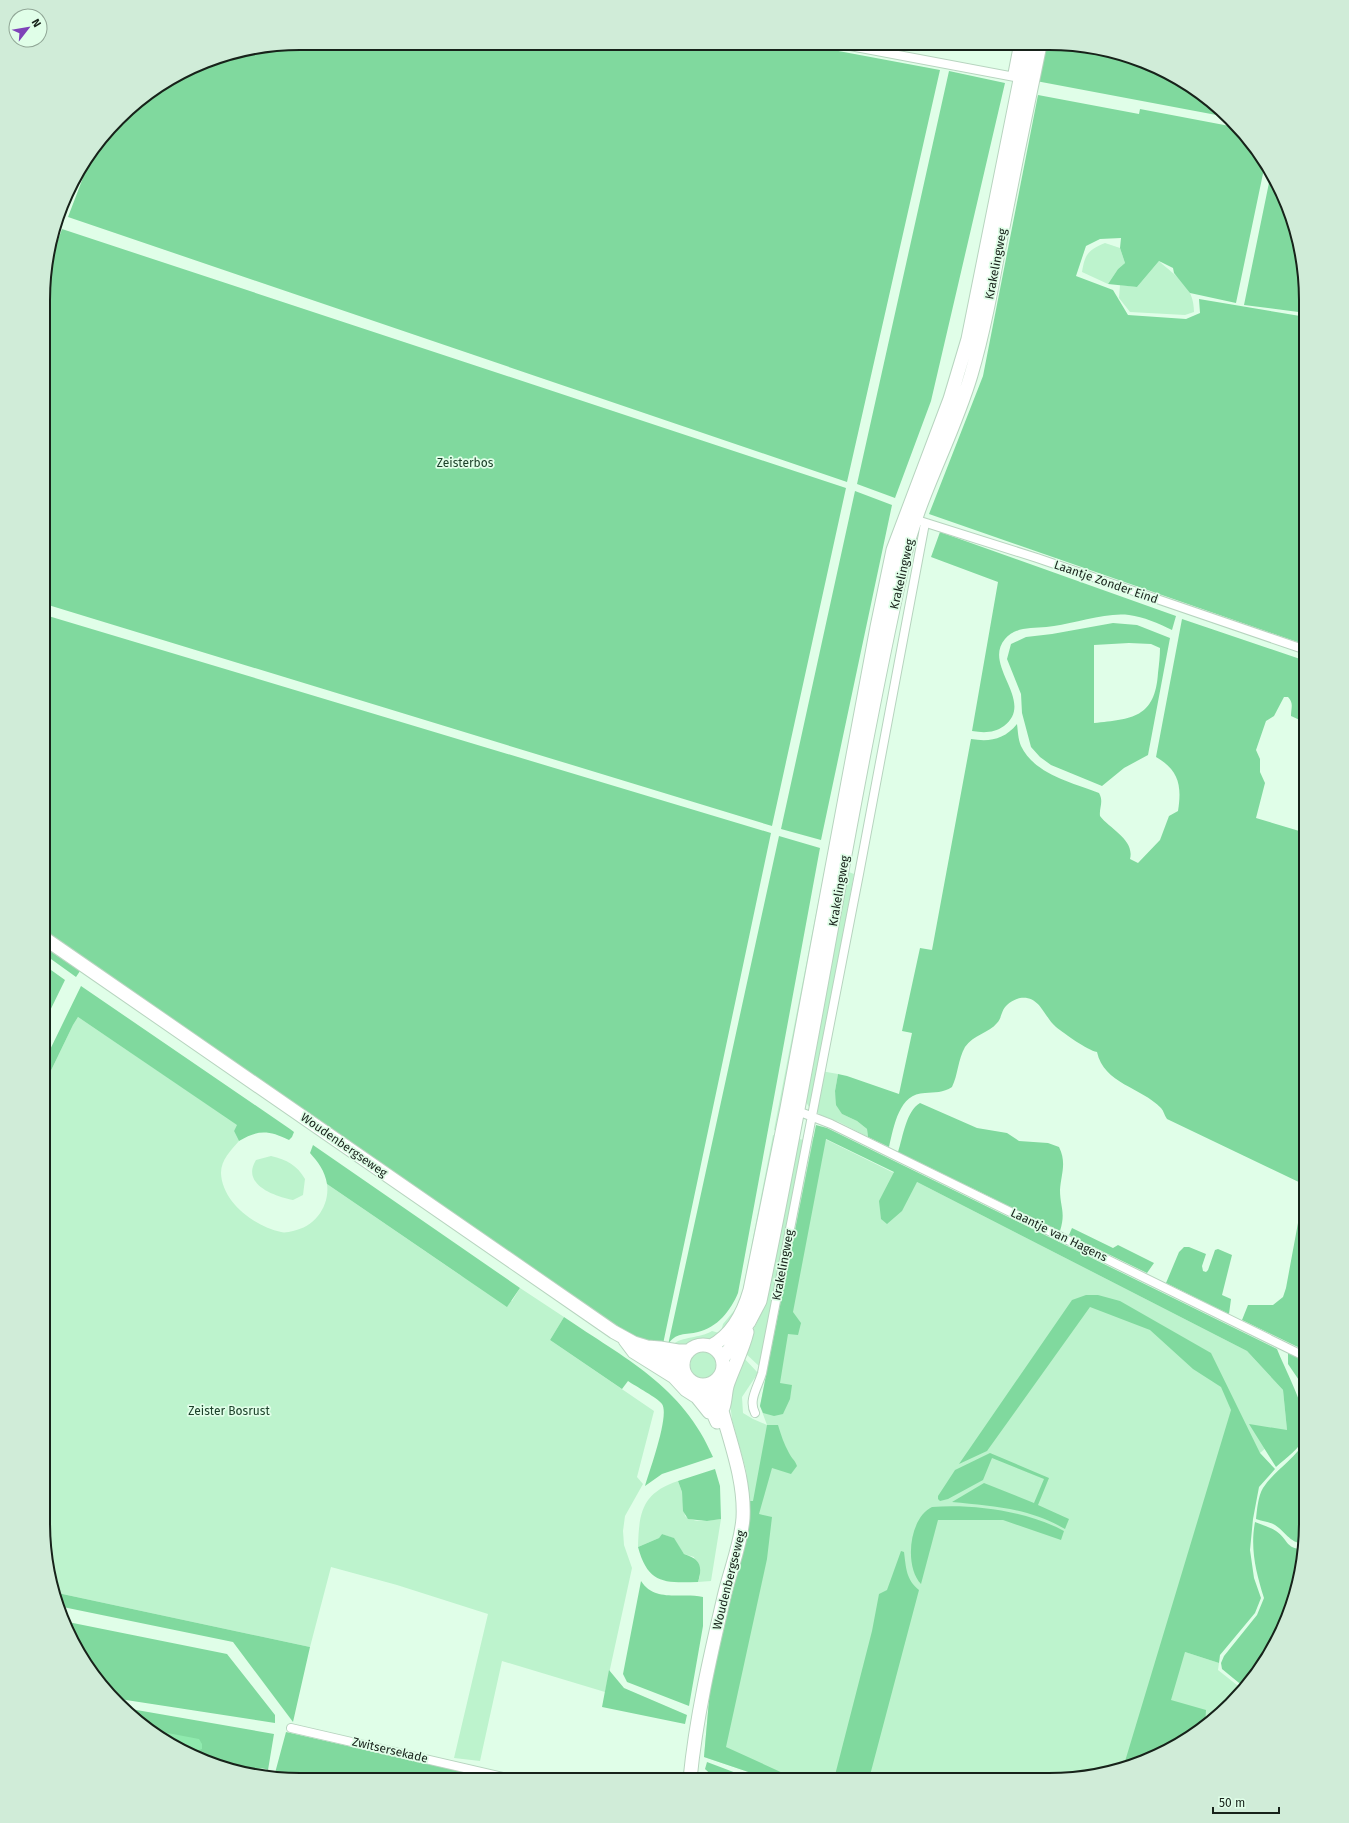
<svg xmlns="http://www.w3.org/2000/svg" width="1349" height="1823" font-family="'Fira Sans',sans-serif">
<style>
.green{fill:#bdf3cd}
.forest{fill:#80d99e;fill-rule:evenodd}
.water{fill:#90eaae}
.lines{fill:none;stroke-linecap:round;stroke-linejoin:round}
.street-casing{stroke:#b7d4bf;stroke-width:10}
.primary-casing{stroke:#b7d4bf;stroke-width:15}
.street{stroke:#fff;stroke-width:8}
.primary{stroke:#fff;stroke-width:13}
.labels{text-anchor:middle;stroke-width:3.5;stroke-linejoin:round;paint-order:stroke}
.street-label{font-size:12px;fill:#17221a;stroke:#e0fee8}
.park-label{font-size:12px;fill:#1c412a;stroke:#e0fee8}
.rim{fill:none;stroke:#17221a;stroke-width:2}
</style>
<rect width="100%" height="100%" fill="#e0fee8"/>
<path class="green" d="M1105,243L1120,248L1125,263L1118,269L1108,284L1082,272C1085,254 1088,250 1105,243Z
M1159,261C1176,277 1194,285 1194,312L1185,315L1130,312L1119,298L1120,285L1137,287Z
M825,867H828L778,1131L774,1130Z
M846,871L854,874L812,1106L809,1107L806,1102Z
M78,1017L238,1125L234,1131L239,1141C231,1150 221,1160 221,1173C222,1202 254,1226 281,1232C284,1233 289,1232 293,1231C315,1227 330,1206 327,1184L460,1275L512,1301L520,1288L564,1317L550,1340L654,1411L637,1477L643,1484L625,1516L623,1531L624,1545L632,1568L605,1692L502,1661L480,1761L454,1758L488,1614L397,1585L331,1567L310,1647L53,1592L43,1523L44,1085L73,1025Z
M821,1071L838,1074L835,1091L842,1114L857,1121L867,1129L868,1137L839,1122L820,1115L816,1111Z
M773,1135L778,1136L746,1295L724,1332L722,1328L723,1324L738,1306L742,1294Z
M813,1137L825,1139L892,1172L917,1182L1247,1351L1283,1390L1287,1430L1260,1453L1185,1652L1219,1663L1218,1670L1242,1689L1219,1716L1163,1753L1115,1771L1049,1780L769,1779L704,1757L710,1689L748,1524V1488L746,1470L732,1420L729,1393L742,1356L758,1373L742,1397L743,1413L753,1419L767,1425L760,1406Z
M794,1138L804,1140L760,1367L743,1351L765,1306L782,1223Z
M271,1156C287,1160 297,1165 305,1179L303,1195L293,1200C273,1196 241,1184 256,1160Z
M712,1331L719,1333L710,1341L693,1343L687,1347L674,1344C680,1337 701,1338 712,1331Z
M690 1365a13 13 0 1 1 26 0a13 13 0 1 1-26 0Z
M678,1481L682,1492L685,1516C694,1524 710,1520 721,1519L711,1581L698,1582L700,1576L694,1557L684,1554L673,1538L662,1534L659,1538L638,1547C639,1512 642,1493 678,1481Z"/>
<path class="forest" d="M300,43L801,44L940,70L847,482L68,217L92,154L131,107L217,57Z
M1043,45H1083L1147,62L1192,86L1227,117L1036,81Z
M949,71L1005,83L931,401L895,498L857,484Z
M1038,95L1139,114L1140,109L1240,128L1265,164L1236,303L1190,293L1174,273L1173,268L1159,261L1137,287L1108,284L1118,269L1125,263L1120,248L1121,238L1100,239L1086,246L1076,276L1113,290L1128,315L1186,319L1200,313L1199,299L1306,317V645L929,514L983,376Z
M1271,173C1297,212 1306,267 1306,313L1244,305Z
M62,229L846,488L772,826L45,604V276Z
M855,491L892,505L821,840L781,829Z
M940,532L1176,616L1172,630C1158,623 1144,617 1129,615C1107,612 1076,623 1054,626C1044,628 1033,627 1023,629C1017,630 1009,634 1005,639C982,666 1036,701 1004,726C994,733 984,733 972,731L998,582L931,557Z
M45,615L771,833L663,1344L639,1339L620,1331L44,931Z
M1182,619L1306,661V710L1302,721L1291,716C1291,708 1294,703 1288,697H1284L1274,716L1266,721L1256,750L1260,759V772L1265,783L1256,818L1306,833V1351L1242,1320L1248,1305H1273L1283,1297L1286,1288L1305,1185L1167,1119C1164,1115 1164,1111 1161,1108C1141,1087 1104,1084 1097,1052C1087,1050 1065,1034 1056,1027C1044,1017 1040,995 1020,998C1016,999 1010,1002 1007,1005C1001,1010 1002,1018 997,1023C989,1033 973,1035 965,1047C958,1059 958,1075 952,1087C943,1093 935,1092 925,1093C899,1093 894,1126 889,1147L868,1137L867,1129L857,1121L842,1114L836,1105L835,1091L838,1074L847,1076L899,1094L912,1033L902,1031L920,948L932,950L971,739C989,742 1004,740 1017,724C1018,731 1018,739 1021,746C1034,774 1073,783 1099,793C1104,802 1099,807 1100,816C1110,829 1135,840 1130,859L1138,863L1160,840L1169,816L1178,811C1182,786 1179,770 1156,757Z
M1113,623L1137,625L1170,638L1148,755L1124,768L1102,786L1051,765L1040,757L1031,747L1022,713L1021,694L1007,659L1011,644L1026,637L1052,634ZM1129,643L1151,644L1160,648C1160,656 1159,664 1158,673C1155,718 1132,719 1094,723V645Z
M779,836L820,848L738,1293C731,1310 717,1328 698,1332C686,1335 675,1332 668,1345Z
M44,947L80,971L76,977L44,954Z
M44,965L65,980L44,1023Z
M81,986L290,1129L294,1132L292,1137L289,1140C268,1130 258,1130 239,1141L234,1131L237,1125L78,1017L73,1025L44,1085V1062Z
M920,1103L977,1128L1007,1133L1019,1141L1048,1143L1059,1147C1067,1163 1061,1174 1060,1190C1060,1207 1066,1212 1060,1231L898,1152C903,1137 906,1111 920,1103Z
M816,1125L827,1128L1277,1349C1285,1370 1310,1414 1305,1435C1301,1448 1286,1458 1276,1467L1249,1424L1287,1430L1283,1390L1247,1351L917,1182L902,1211L887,1224L881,1219L879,1201L894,1172L826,1139L793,1312L801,1323L798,1335L788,1334L780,1383L792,1385L790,1399L783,1414L774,1416L763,1413L760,1406Z
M313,1145L520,1288L507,1307L327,1184C325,1171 318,1162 310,1153Z
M1072,1228L1113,1248L1118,1245L1154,1263L1147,1273L1069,1235Z
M1184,1247H1189L1206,1254L1202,1266L1203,1271L1206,1272L1208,1270L1215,1250L1218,1249L1232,1255L1222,1295L1231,1299L1229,1314L1166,1283L1179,1252Z
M1086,1295H1098L1120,1301L1211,1353L1260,1453L1275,1469L1259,1487L1253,1519L1250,1550L1254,1578L1261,1598L1255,1613L1220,1655L1219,1663L1185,1652L1171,1700L1206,1710L1205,1725L1163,1753L1123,1768L1231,1410L1221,1387L1193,1369L1150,1330L1090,1307L987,1451L959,1464L1072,1300Z
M564,1317C624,1358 683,1386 713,1457L662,1474L645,1486C649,1472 670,1415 662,1404C658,1398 635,1386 628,1381L622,1389L550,1340Z
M1288,1352L1306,1360L1305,1389L1288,1364Z
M767,1425H778C781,1435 784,1444 789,1453C792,1459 795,1460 797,1466L791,1474L772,1468L759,1514L772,1517L767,1559L726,1747L796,1779H769L704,1757L710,1689L748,1524V1501H753Z
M1305,1441V1543C1291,1545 1285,1531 1275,1525C1270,1522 1262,1521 1256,1519C1257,1510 1258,1496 1263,1488C1275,1470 1294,1460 1305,1441Z
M990,1453L1049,1478L1038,1505L1069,1519L1065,1529C1029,1508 993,1506 952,1502L984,1483L1034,1503L1044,1479L992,1458L983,1480L948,1499L940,1501L938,1499V1496L955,1470Z
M715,1469L720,1486L721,1519L707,1521L688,1519L683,1511L682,1492L678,1481Z
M932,1507C974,1504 1027,1511 1064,1531L1061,1540L1003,1520H938L921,1584C904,1566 909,1518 932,1507Z
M1255,1522C1262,1525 1270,1527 1276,1531C1288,1539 1286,1550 1304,1549L1292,1606L1263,1666L1244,1687L1222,1669L1221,1663L1224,1656L1257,1615L1264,1598C1256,1572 1250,1549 1255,1522Z
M662,1534L674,1538L684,1554C700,1559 703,1566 698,1582C664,1583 648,1584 638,1547L659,1538Z
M901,1551L904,1552C906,1567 906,1580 919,1590L869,1779H834L872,1631L879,1594L887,1590Z
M641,1581C655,1603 682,1592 703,1597V1626L689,1706L627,1682L623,1674Z
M53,1592L310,1647L293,1722L233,1642L58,1606Z
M63,1621L227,1654L275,1715V1723L113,1698L107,1693L70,1637Z
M609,1670L624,1688L687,1715L685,1724L602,1707Z
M125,1708L274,1734L268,1770C258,1766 250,1772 240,1771C218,1767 198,1758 178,1748L197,1751L158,1731H150Z
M286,1732L489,1778H282L275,1773Z
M707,1762L752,1779C736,1779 717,1782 705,1769Z"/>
<path class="water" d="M152,1730L199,1739L202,1744V1749C187,1756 161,1740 150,1731Z"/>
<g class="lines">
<g class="street-casing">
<path id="street" d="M845,45L1025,79
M1012,76L1018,45
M920,521L1037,558L1306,650
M795,1110L831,1124L1306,1357
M755,1413C748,1400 758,1387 762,1373L859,874L925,523
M291,1728L512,1779"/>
</g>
<g class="primary-casing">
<path id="primary" d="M44,938L614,1332L634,1343L647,1347L660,1348L678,1351H687
M625,1340L634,1352L674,1377L686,1390L697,1397L709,1412
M683 1365a20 20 0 1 1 40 0a20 20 0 1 1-40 0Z
M711,1346C732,1335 744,1311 750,1290L787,1108L877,627L893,550L950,399L968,339L1027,45
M648,1348C659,1356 673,1360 682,1369
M723,1358L749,1322L760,1301C812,1056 849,808 903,563C917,498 952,439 971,375C984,331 992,286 1000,242C1013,176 1026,111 1040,45
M701,1386L717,1422
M723,1408C726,1399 725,1391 728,1383C734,1366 743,1349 747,1332
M690,1779C696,1718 710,1657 724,1597C730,1570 741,1545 743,1518C745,1481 731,1445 722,1411C719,1401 715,1391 715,1381"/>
</g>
<use href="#street" class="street"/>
<use href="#primary" class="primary"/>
</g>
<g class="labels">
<g class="street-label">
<text transform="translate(996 264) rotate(-79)" y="4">Krakelingweg</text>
<text transform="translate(902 574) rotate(-77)" y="4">Krakelingweg</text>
<text transform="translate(1106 582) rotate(19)" y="4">Laantje Zonder Eind</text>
<text transform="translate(839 891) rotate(-80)" y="4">Krakelingweg</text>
<text transform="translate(344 1145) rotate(35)" y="4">Woudenbergseweg</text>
<text transform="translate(1059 1235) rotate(26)" y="4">Laantje van Hagens</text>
<text transform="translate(783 1265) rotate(-79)" y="4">Krakelingweg</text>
<text transform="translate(729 1580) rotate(-76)" y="4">Woudenbergseweg</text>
<text transform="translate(390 1750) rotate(13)" y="4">Zwitsersekade</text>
</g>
<g class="park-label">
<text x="465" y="467">Zeisterbos</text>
<text x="229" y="1415">Zeister Bosrust</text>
</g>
</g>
<path d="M0 0H1349V1823H0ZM300 50H1049A250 250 0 0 1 1299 300V1523A250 250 0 0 1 1049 1773H300A250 250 0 0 1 50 1523V300A250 250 0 0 1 300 50Z" fill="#d0ecd8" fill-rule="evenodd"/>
<path class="rim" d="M300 50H1049A250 250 0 0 1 1299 300V1523A250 250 0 0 1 1049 1773H300A250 250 0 0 1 50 1523V300A250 250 0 0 1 300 50Z"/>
<g transform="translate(28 28) rotate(59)"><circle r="19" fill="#e0fee8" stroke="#90a696"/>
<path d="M0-3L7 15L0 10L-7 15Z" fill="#7e42b8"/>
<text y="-6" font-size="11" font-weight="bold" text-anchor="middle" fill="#17221a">N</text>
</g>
<path d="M1213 1807v6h66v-6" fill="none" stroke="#17221a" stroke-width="2"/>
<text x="1219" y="1807" font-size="12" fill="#17221a" stroke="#e0fee8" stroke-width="3" paint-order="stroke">50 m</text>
</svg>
